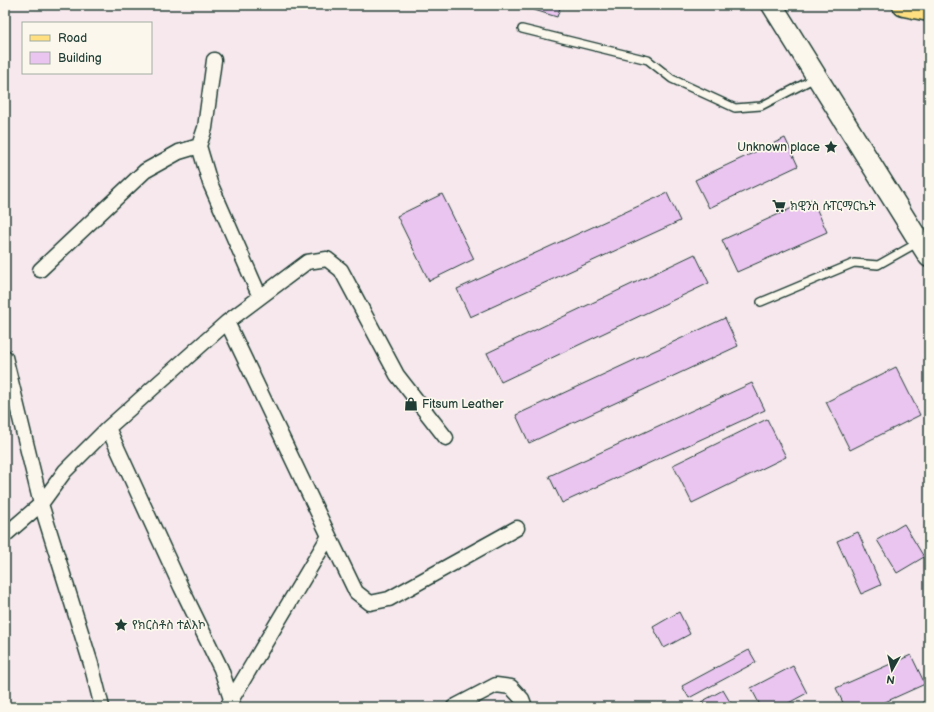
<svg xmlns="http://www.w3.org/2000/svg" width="934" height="712" font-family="'Balsamiq Sans','Noto Sans Ethiopic',sans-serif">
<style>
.building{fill:#eac5f0;stroke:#1f3d34}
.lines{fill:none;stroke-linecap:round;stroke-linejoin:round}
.lane-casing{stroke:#1f3d34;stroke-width:10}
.street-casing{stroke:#1f3d34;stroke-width:17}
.secondary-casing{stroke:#1f3d34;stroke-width:23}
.primary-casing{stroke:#1f3d34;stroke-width:25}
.lane{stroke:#fbf7ec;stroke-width:7}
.street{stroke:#fbf7ec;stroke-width:14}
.secondary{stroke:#fbf7ec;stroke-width:20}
.primary{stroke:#ffdf80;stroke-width:22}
.labels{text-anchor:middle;stroke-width:3.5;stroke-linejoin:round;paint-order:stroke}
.poi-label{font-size:12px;fill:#1f3d34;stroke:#fbf7ec;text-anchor:start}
</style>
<rect width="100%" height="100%" fill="#f6e8ed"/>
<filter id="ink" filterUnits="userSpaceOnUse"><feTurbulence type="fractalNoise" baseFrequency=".025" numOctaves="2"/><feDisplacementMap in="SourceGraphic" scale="8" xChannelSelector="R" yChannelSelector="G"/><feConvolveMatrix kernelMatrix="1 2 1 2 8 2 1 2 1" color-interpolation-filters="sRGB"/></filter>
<g filter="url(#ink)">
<path class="building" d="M518,5H561L557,17Z
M785,138L798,166L709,208L695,180Z
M667,193L680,221L470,317L457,289Z
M442,194L474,259L429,281L397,216Z
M812,199L827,232L737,272L722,240Z
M695,254L709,283L501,382L487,353Z
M725,318L738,346L529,443L516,415Z
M896,367L920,415L850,450L826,402Z
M752,383L765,410L562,503L549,476Z
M767,419L786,457L692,503L673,465Z
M904,524L924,557L897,573L877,540Z
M858,532L881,585L861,594L837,541Z
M679,612L690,634L664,648L653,627Z
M749,650L756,662L689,698L682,686Z
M911,655L925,684L874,707H845L836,688Z
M793,666L807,693L781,707H761L751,688Z
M723,690L733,707H704L701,702Z"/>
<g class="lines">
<g class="lane-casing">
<path id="lane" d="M522,29L648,60L672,79L735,108L761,106L817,77
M761,302L854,263L878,265L919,242"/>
</g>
<g class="street-casing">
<path id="street" d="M214,60L205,128L199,146L210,183L260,297
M40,270L145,171L179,152L199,146
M5,357L41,504L91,664L102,707
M108,428L181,587L221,669L233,705
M5,535L41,504L65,471L108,428L227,322L307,262L327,259L341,270L397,375L446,438
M329,536L356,592L370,603L389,599L517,528
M227,707L329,536L227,322
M454,707L496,685L511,687L522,699L525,707"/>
</g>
<g class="secondary-casing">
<path id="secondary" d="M772,5L929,257"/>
</g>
<g class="primary-casing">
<path id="primary" d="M904,5L929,10"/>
</g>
<use href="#lane" class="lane"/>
<use href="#street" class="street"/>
<use href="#secondary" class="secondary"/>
<use href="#primary" class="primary"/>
</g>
</g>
<defs>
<g id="sight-bare" transform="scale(1.08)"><path d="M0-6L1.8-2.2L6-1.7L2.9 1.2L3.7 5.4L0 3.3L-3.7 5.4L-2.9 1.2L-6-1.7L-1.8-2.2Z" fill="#1f3d34" stroke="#fbf7ec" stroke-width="2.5" paint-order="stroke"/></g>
<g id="supermarket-bare" transform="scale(1.08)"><path d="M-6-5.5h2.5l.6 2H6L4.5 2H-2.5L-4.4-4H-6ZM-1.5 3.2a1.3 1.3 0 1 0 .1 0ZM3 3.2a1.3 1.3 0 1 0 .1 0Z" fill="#1f3d34" stroke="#fbf7ec" stroke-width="2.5" paint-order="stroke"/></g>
<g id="shop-bare" transform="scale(1.08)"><path d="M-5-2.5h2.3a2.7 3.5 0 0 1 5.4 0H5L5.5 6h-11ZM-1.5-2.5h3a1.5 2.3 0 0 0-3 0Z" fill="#1f3d34" stroke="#fbf7ec" stroke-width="2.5" paint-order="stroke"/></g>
</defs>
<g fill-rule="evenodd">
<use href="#sight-bare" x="831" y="147"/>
<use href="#supermarket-bare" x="779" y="206"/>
<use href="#shop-bare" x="411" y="404"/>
<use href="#sight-bare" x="121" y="625"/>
</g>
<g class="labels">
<g class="poi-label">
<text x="820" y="151" text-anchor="end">Unknown place</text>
<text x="790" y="210">ክዊንስ ሱፐርማርኬት</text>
<text x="422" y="408">Fitsum Leather</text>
<text x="132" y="629">የክርስቶስ ተልእኮ</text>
</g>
</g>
<rect width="934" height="712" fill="none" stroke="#fbf7ec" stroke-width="20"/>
<rect x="10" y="10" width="914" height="692" fill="none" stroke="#1f3d34" stroke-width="1.5" filter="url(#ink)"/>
<rect x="22" y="22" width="130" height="52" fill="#fbf7ec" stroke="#a3ada2"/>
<rect x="30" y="35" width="20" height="6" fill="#ffdf80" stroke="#a3ada2"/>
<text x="58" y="42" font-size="12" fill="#1f3d34">Road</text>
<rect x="30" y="52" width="20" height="12" fill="#eac5f0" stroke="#a3ada2"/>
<text x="58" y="62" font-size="12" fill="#1f3d34">Building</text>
<g transform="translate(892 670) rotate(188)" stroke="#fbf7ec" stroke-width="3" paint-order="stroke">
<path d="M0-3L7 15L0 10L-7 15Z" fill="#1f3d34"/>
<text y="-6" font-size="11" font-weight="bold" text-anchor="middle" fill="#1f3d34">N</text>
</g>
</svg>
